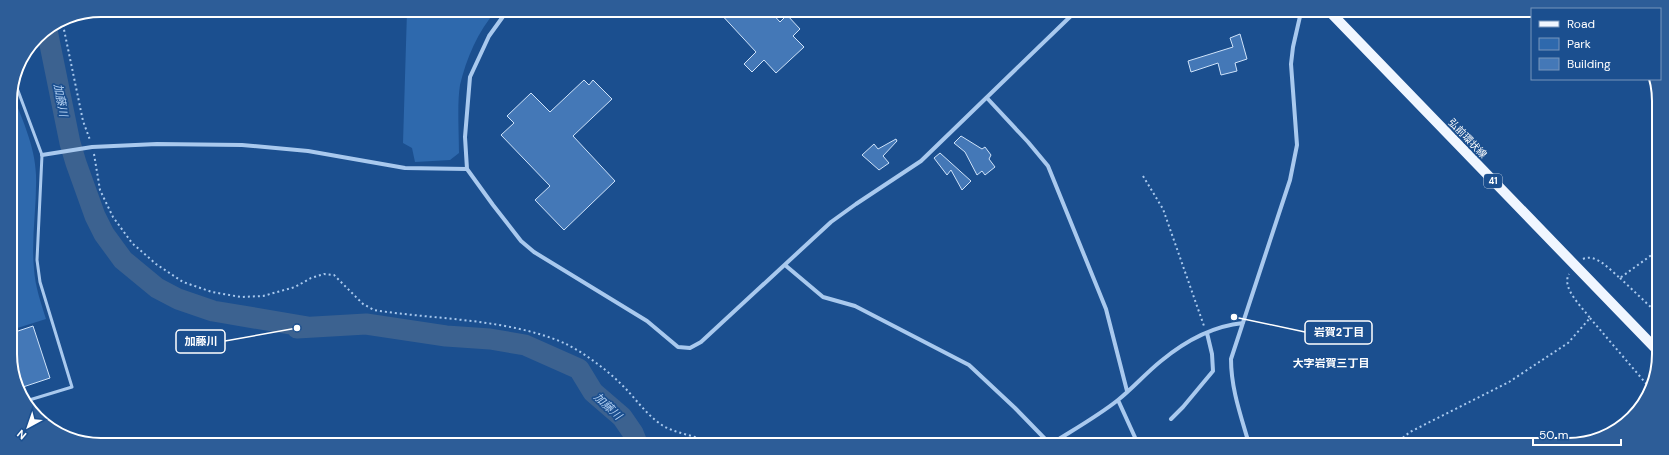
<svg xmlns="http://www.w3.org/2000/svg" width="1669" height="455" font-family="'DM Sans','Noto Sans JP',sans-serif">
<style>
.green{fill:#2e69ad}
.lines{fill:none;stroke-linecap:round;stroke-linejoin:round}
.river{stroke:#3c6290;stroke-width:21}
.building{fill:#4478b7;stroke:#cfe3fa}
.path{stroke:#a9c9ee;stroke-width:2;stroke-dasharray:2 3;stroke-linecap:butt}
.service{stroke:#a9c9ee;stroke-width:3}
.minor{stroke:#a9c9ee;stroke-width:4}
.primary{stroke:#f0f6ff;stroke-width:10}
.labels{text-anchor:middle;stroke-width:3.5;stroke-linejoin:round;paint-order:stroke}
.shield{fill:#1b4f8f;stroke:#bbcadd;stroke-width:1}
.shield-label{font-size:9px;font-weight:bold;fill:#fff}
.street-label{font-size:10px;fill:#fff;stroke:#1b4f8f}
.water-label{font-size:11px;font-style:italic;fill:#b5d3f5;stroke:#1b4f8f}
.neighbourhood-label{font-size:11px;font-weight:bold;fill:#fff;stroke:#1b4f8f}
.rim{fill:none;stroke:#fff;stroke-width:2}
.leader{fill:none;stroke:#fff;stroke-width:1.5}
.callout-dot{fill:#fff;stroke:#1b4f8f;stroke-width:1.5}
.callout{fill:#1b4f8f;stroke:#fff;stroke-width:1.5}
.callout-label{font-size:11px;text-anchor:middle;font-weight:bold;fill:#fff}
</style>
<rect width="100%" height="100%" fill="#1b4f8f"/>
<path class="green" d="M407,11H496C478,31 466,59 460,85C457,103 459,133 459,153L450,160L415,162L412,148L403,143Z
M11,90C21,117 35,145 36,175C37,206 31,237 34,269C35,286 41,303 46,319L11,330L10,95Z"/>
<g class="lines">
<path class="river" d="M47,30L70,143L76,163L95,216L104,234L123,260L157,288L178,299L213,311L308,327L297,328L366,324L446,336L490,339L525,345L579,369L593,392L622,417L633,433L637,443"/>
</g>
<path class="building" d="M718,11H770L780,22L787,15L800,29L793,36L804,47L776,73L764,60L752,72L744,64L756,52Z
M1240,34L1247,59L1235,63L1237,71L1221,75L1218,63L1191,72L1188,61L1233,47L1230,38Z
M584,80L589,85L593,80L612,99L573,136L615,181L564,230L535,200L550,186L501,135L514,123L507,116L531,93L550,112Z
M961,136L982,149L985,147L991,155L989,159L995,167L985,175L982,171L977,175L965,152L954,143Z
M896,139L897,141L883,156L889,163L879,170L862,155L874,144L878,149Z
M940,153L971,181L962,190L951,170L947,175L934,158Z
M33,326L50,378L20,388L12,371V333Z"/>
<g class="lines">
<path class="path" d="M62,20L83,121L90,140
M94,154L100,190L113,217L132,243L156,264L183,282L212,292L241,297L263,296L295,287L311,278L324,274L334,275L363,304L374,310C436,320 506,318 564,343C583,352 603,367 619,382C633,395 643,411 659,423C673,434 694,434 709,443
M1143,176L1163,209L1204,326
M1583,259C1596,253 1610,270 1620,278L1657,251
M1620,278L1656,312
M1590,318L1649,387
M1395,444L1410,432L1509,382L1568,343L1590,318C1582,307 1561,288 1569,274"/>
<path class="service" d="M14,80L42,155L37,260L40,282L72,387L26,401"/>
<path class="minor" d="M507,11L489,36L470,77L465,137L467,169L493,205L521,241L534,252L647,321L678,347L690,348L701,342L831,222L856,204L921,161L1075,12
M987,98L1028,142L1048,166L1106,309L1127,391
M42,155L92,147L157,144L242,145L308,151L405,168L467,169
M785,265L823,297L855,306L969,365L1015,408L1050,444
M1118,400L1138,444
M1171,419L1183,407L1213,371L1212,354L1207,333
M1051,444C1073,430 1098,416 1118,400C1133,388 1146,373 1161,361C1184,342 1213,326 1243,323
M1249,444C1241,416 1231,389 1231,359L1290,180L1297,145L1291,64L1293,47L1301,12"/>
<path class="primary" d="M1331,13L1656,349"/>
</g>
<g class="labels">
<rect class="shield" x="1484" y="174" width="18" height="14" rx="3"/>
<g class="shield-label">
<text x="1493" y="184">41</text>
</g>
<g class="street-label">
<text transform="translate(1468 138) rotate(46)" y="4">弘前環状線</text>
</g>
<g class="water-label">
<text transform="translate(61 100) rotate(79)" y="4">加藤川</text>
<text transform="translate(608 406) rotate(43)" y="4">加藤川</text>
</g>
<g class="neighbourhood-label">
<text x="1331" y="367">大字岩賀三丁目</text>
</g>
</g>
<path d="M0 0H1669V455H0ZM101 17H1568A84 84 0 0 1 1652 101V354A84 84 0 0 1 1568 438H101A84 84 0 0 1 17 354V101A84 84 0 0 1 101 17Z" fill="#2d5d98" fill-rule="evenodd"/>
<path class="rim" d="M101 17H1568A84 84 0 0 1 1652 101V354A84 84 0 0 1 1568 438H101A84 84 0 0 1 17 354V101A84 84 0 0 1 101 17Z"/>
<path class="leader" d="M1234 317L1305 332M297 328L225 341"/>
<g class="callout-dot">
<circle cx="1234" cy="317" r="4"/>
<circle cx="297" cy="328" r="4"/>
</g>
<g class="callout">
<rect x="1305" y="321" width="67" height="23" rx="4"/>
<rect x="176" y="330" width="49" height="23" rx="4"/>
</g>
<g class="callout-label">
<text x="1339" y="336">岩賀2丁目</text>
<text x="201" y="345">加藤川</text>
</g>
<rect x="1531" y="8" width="130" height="72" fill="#1b4f8f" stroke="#7695bc"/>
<rect x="1539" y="21" width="20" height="6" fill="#f0f6ff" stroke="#7695bc"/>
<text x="1567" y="28" font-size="12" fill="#ffffff">Road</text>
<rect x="1539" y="38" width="20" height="12" fill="#2e69ad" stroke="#7695bc"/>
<text x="1567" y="48" font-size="12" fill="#ffffff">Park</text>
<rect x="1539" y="58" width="20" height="12" fill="#4478b7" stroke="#7695bc"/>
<text x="1567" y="68" font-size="12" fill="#ffffff">Building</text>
<g transform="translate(28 427) rotate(220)" stroke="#1b4f8f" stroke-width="3" paint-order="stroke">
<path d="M0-3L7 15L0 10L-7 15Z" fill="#ffffff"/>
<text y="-6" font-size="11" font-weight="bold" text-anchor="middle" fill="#ffffff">N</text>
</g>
<path d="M1533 439v6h88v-6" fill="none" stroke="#ffffff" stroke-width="2"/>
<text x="1539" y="439" font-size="12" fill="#ffffff" stroke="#1b4f8f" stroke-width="3" paint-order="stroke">50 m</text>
</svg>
